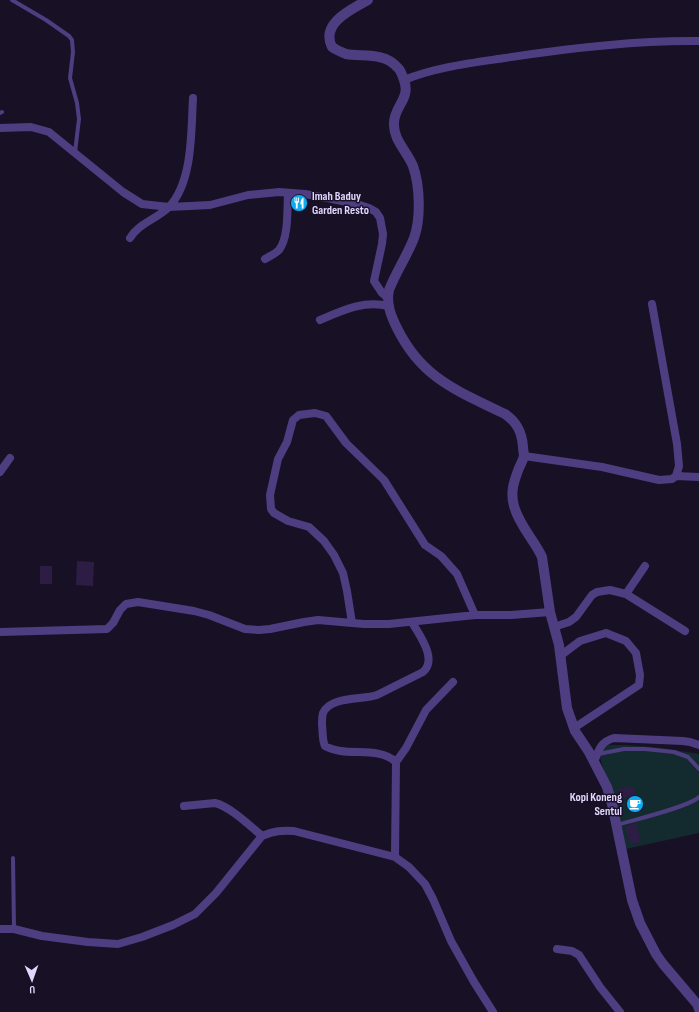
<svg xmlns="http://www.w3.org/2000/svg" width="699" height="1012" font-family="'Sofia Sans Condensed',sans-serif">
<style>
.green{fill:#132a2e}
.building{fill:#2d1d45}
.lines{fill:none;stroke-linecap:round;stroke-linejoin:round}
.service{stroke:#4e3e81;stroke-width:4}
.minor{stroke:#4e3e81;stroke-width:8}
.tertiary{stroke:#4e3e81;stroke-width:10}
.labels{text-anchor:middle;stroke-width:3;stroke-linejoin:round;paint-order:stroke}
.poi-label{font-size:12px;font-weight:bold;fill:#e2d6fd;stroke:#181025;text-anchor:start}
</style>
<rect width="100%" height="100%" fill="#181025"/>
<path class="green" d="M605,745H626L662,748L699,754V833L626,849L600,757Z"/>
<path class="building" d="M77,561L94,562L93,586L76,585Z
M40,566H52V584H40Z
M634,786L635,796L619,798L618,789Z
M636,823L641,842L630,844L625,827Z"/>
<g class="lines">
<path class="service" d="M12,0L46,20L69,36L72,40L73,52L70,78L77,103L79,119L75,152
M0,113L2,112
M598,754L624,749H645L674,752L688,757L699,769
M617,825C633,820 689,807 699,797
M13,858L14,929"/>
<path class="minor" d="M404,80C436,67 471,63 505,58C569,48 634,40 699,41
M0,128L31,127L49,132L123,192L142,204L169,207L210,205L248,195L279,192L305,194L327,198L357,204L369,208L376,212L380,218L383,234L382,244L374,281L382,293L388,298
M130,238C139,223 157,219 169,207C193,182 191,131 193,98
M265,259C270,256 275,254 279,250C289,237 287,209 288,193
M320,320C343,310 364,300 389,306
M524,456L602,467L659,480L672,479L676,476L679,466L677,444L652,304
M0,472L10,458
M676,476L699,477
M626,594L645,566
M352,623L347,591L343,573L334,555L324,541L309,527L288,521L274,513L271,509L270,495L278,459L287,442L293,420L299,415L315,413L326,416L346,443L384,480L425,545L441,556L457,574L475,615
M554,627L569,622L576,617L592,595L597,592L610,590L626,594L685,631
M0,632L107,629L113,623L120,610L126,604L138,602L194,611L209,615L245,629L259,630L270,629L304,622L318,620L364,624H389L475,615H511L550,612
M560,656L580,641L606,633L626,641L636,653L640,675L639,685L574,728
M396,762C377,745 346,758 325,746C322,740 323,732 322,725C322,721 322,716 323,713C330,696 363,700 377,695L423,672C438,659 419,635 412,622
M594,762C599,750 600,742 614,738L683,741L690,742L699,745
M184,806L215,803C231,807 250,826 262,836
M395,857L396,762L406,748L426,710L453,682
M0,929H14L42,936L88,942L118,944L142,937L173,925L195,914L216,893L262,836C274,831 282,830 294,831L395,857L409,867L425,884L433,899L451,941L474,982L493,1012
M557,949L572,951L579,955L600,987L620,1012"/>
<path class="tertiary" d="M368,0C352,9 320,23 332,47C336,50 341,52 346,54C363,57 384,52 397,67C401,70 402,75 404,80C411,99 394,106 394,123C393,140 407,151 413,166C420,186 421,219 414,238C407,256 396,272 389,290C386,304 391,316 397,328C422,379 458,391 505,414C517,422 522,432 523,447C523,450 524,454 524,456C523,460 521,464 519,468C514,481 510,492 514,506C519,525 534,540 542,557L550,612L559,645L567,708L575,731L589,752L607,787L612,804L632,900L640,923L656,954L663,964L697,1004L699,1009"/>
</g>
<defs>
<g id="restaurant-disc" transform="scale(0.9)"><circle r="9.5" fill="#0dacf2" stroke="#181025"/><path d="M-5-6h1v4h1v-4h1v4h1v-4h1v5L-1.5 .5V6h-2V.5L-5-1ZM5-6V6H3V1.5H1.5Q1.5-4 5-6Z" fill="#fff"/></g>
<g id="cafe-disc" transform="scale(0.9)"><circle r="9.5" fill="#0dacf2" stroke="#181025"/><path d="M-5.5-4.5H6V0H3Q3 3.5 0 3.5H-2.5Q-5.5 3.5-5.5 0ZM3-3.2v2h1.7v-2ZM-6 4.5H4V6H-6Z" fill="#fff"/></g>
</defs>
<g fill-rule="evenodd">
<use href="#restaurant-disc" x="299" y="203"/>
<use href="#cafe-disc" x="635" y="804"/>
</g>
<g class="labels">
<g class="poi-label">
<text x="312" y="200">Imah Baduy<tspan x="312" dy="14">Garden Resto</tspan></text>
<text x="622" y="801" text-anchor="end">Kopi Koneng<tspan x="622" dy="14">Sentul</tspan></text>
</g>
</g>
<g transform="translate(32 980) rotate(178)" stroke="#181025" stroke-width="3" paint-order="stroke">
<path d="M0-3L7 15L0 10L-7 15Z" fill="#e2d6fd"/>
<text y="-6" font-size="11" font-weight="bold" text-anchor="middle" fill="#e2d6fd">U</text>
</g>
</svg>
